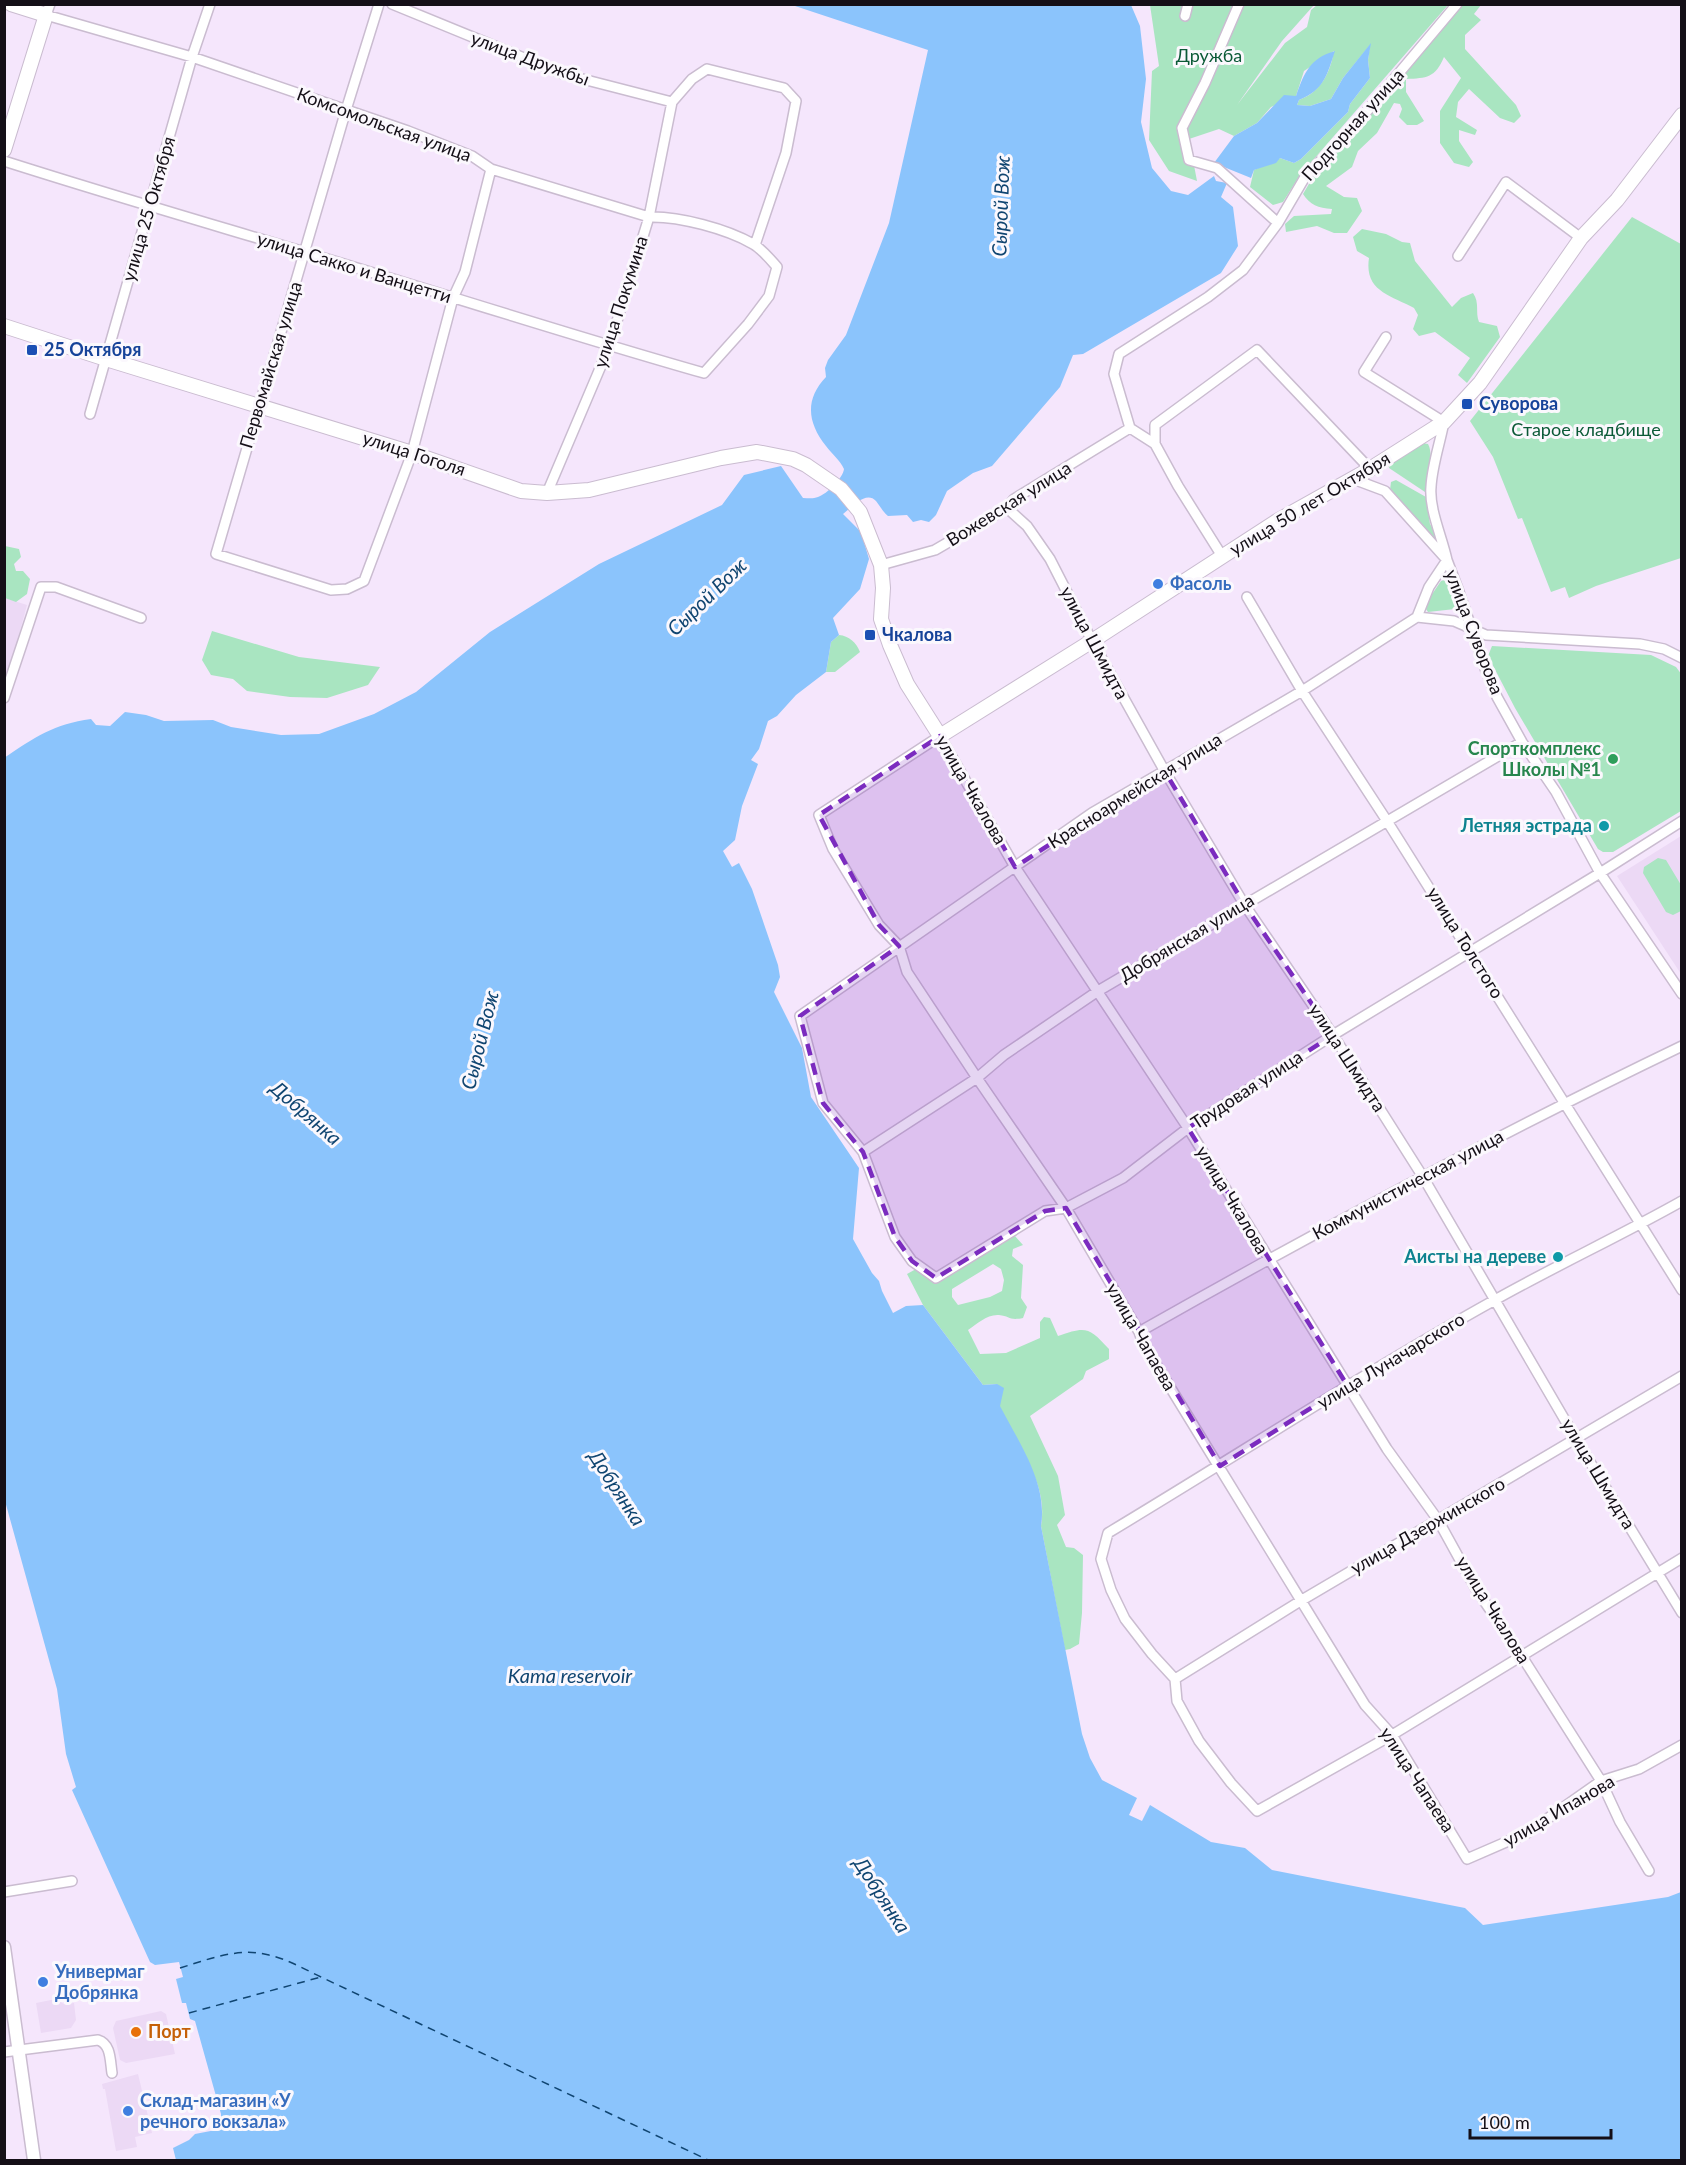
<svg xmlns="http://www.w3.org/2000/svg" width="1686" height="2165" font-family="Lato,sans-serif">
<style>
.built{fill:#ecd9f5}
.green{fill:#a9e5c1;fill-rule:evenodd}
.water{fill:#8bc4fc}
.lines{fill:none;stroke-linecap:round;stroke-linejoin:round}
.ferry{stroke:#104571;stroke-width:1.5;stroke-dasharray:8 6;stroke-linecap:butt}
.minor-casing{stroke:#cabcd0;stroke-width:12}
.tertiary-casing{stroke:#cabcd0;stroke-width:15}
.secondary-casing{stroke:#cabcd0;stroke-width:16}
.minor{stroke:#fff;stroke-width:9}
.tertiary{stroke:#fff;stroke-width:12}
.secondary{stroke:#fff;stroke-width:14}
.marked{fill:#7b2cbf;fill-opacity:0.2;stroke:#7b2cbf;stroke-width:4.5;stroke-dasharray:12 8;stroke-linejoin:round}
.transit-dot{fill:#1a4fb4;stroke:#fbf8fd;stroke-width:2}
.shop-dot{fill:#3f7fe0;stroke:#fbf8fd;stroke-width:2}
.leisure-dot{fill:#2e9e5b;stroke:#fbf8fd;stroke-width:2}
.culture-dot{fill:#0f9aa8;stroke:#fbf8fd;stroke-width:2}
.food-dot{fill:#e8710a;stroke:#fbf8fd;stroke-width:2}
.labels{text-anchor:middle;stroke-width:6;stroke-linejoin:round;paint-order:stroke}
.park-label{font-size:18px;fill:#0b5a37;stroke:#fbf8fd}
.street-label{font-size:18px;fill:#140f17;stroke:#fbf8fd}
.transit-label{font-size:18px;font-weight:bold;fill:#164399;stroke:#fbf8fd;text-anchor:start}
.shop-label{font-size:18px;font-weight:bold;fill:#366cbe;stroke:#fbf8fd;text-anchor:start}
.leisure-label{font-size:18px;font-weight:bold;fill:#27864d;stroke:#fbf8fd;text-anchor:end}
.culture-label{font-size:18px;font-weight:bold;fill:#0d838f;stroke:#fbf8fd;text-anchor:end}
.food-label{font-size:18px;font-weight:bold;fill:#c56008;stroke:#fbf8fd;text-anchor:start}
.water-label{font-size:20px;font-style:italic;fill:#104571;stroke:#fbf8fd}
</style>
<rect width="100%" height="100%" fill="#f5e6fc"/>
<path class="built" d="M5,598L27,605L5,687Z
M1681,836V974L1617,876Z
M56,1999L64,2004L74,2003L76,2020L71,2028L41,2033L36,2003Z
M161,2011L166,2014L175,2054L126,2063L120,2060L113,2028L116,2021Z
M138,2074L152,2133L135,2137L137,2147L116,2151L105,2089H103L102,2084Z"/>
<path class="green" d="M1150,5H1314L1282,41L1237,105L1285,43L1307,27L1311,10L1317,5H1448L1300,175L1283,202L1273,205L1250,187L1254,170L1280,158L1294,163L1301,159L1348,112L1350,104L1370,78L1368,60L1370,45L1343,78L1331,99L1310,106L1297,105L1299,100C1321,92 1330,73 1334,51L1304,71L1296,96L1271,107L1257,123L1234,136L1219,129L1189,139L1197,181L1169,171L1149,140L1152,71L1159,66Z
M1461,5H1481L1474,14L1481,20L1465,35V49L1516,105L1521,116L1514,123L1500,118L1469,89L1458,102L1456,117L1477,130L1475,135L1459,130V141L1473,162L1469,167L1454,163L1440,143V111L1461,78L1444,57C1435,78 1427,78 1406,79V92L1424,121L1417,125H1407L1399,117L1402,109L1400,104L1394,103L1377,133L1358,151L1352,167L1326,186L1344,197L1357,198L1362,211L1347,233H1334L1317,226L1286,232L1285,224L1294,216L1331,214L1332,209C1318,208 1310,205 1303,194L1313,177L1399,80Z
M1632,217L1681,244V558L1596,586L1569,598L1565,587L1551,592L1522,518L1518,519L1493,457L1470,421Z
M1362,229L1386,234L1402,242L1410,243L1415,261L1452,307L1461,298L1473,293C1480,303 1475,312 1479,322L1497,326L1500,337L1467,383L1458,375L1470,358L1435,332L1419,336L1413,329L1418,315L1414,308C1390,295 1364,291 1369,258L1357,251L1353,237Z
M1422,443L1428,444C1434,453 1428,481 1428,494L1389,468L1390,461Z
M1396,480L1426,497L1430,524L1441,543L1437,544L1390,490L1391,482Z
M5,546L19,549L21,557L14,564L16,571H23L30,579L27,594L16,602L5,598Z
M1444,580L1454,592L1458,605L1455,609L1428,612L1424,606L1441,581Z
M212,631L299,657L380,667L368,685L327,698L290,697L247,691L233,679L211,675L202,660Z
M839,635C849,636 856,642 860,652L835,672H826L831,642Z
M1492,646L1651,655L1676,667L1682,675L1681,811L1613,852H1603L1598,849L1515,708L1488,656Z
M1658,858L1666,860L1681,885V911L1673,915L1666,912L1643,873L1644,867Z
M1015,1236L1023,1245L1013,1249L1012,1256L1023,1265L1021,1298L1027,1307L1023,1318C1009,1321 1010,1316 999,1315C987,1314 977,1324 968,1330L980,1354L1006,1353L1040,1338V1322L1044,1317L1050,1318L1058,1336C1086,1326 1089,1327 1109,1349V1359L1086,1371L1083,1379L1030,1416L1058,1476L1065,1515L1057,1525L1066,1547L1074,1548L1083,1555L1082,1613L1079,1644L1070,1649L1065,1650L1041,1526C1049,1479 1015,1448 1000,1407C998,1400 998,1391 997,1384L983,1385L923,1305L907,1274L916,1269L937,1282L989,1249ZM993,1264L1001,1269L1004,1280L1002,1291L990,1297L958,1305L952,1297V1289Z"/>
<path class="water" d="M792,5H1131L1140,26L1146,79L1141,122L1152,168L1171,191L1188,195L1214,176L1216,181L1227,183L1221,197L1233,207L1238,246L1221,273L1083,354L1073,355L1060,387L992,466L973,473L947,491L936,515L929,522L921,520L913,522L907,515L888,516C883,512 880,506 876,501C866,490 851,508 843,514L861,532L869,559L860,589L833,618L839,635L831,642L826,672L796,695L777,716L768,721L759,749L751,760L758,764L742,806L735,840L723,851L732,867L739,863L752,889L778,965L780,977L774,992L802,1048L811,1097L859,1168L853,1239L872,1273L879,1281L882,1291L893,1313L906,1306L923,1305L983,1385L997,1384L1004,1388L1000,1406C1019,1443 1048,1483 1041,1526L1082,1734L1090,1758L1102,1780L1137,1798L1129,1815L1142,1821L1150,1805L1211,1842L1245,1848L1272,1870L1465,1908L1483,1925L1668,1897L1681,1892V2160H176L173,2148L189,2140L195,2134L221,2129V2114L195,2021L190,2019L186,2003H182L176,1979L183,1977L179,1962L155,1965L150,1962L72,1790L76,1787L66,1754L57,1689L5,1501L4,758C35,737 54,724 91,719L96,725L110,726L125,712L146,715L164,721L213,720L231,727L281,735L319,734L374,714L416,692L490,632L599,564L722,505L744,475L781,466L803,498C808,498 813,499 818,497C827,494 843,478 844,469C840,460 832,454 826,446C807,422 805,399 826,377L825,368L828,360L846,335L889,223L928,50Z
M1371,43L1368,60L1370,78L1350,104L1348,112L1301,159L1294,163L1280,158L1276,163L1254,170L1251,178L1214,163L1234,136L1257,123L1284,95L1296,96C1304,73 1310,58 1335,51C1327,75 1324,90 1299,100L1297,105L1310,106L1331,99L1343,78Z"/>
<g class="lines">
<path class="ferry" d="M180,1968C209,1959 239,1947 269,1955C287,1959 304,1969 321,1977L708,2160
M189,2013L321,1977"/>
<g class="minor-casing">
<path id="minor" d="M379,4L346,110L216,554L331,590L347,589L364,581L412,453L453,298L465,272L491,169
M392,4L563,74L672,102
M1239,4L1205,83L1182,128L1189,160L1217,168L1278,223
M1185,16L1188,4
M4,161C104,193 204,222 304,252C438,292 570,335 704,373L748,324L769,296L777,267C770,259 762,249 753,244C727,229 679,216 649,217L491,169L472,156L408,131L192,57L46,15L50,4
M1458,256L1506,182L1581,238
M1386,337L1364,372L1444,422C1440,443 1432,466 1431,487C1429,509 1442,537 1447,560L1429,587L1417,617
M90,414L192,57L210,4
M1130,428L1114,374L1119,354L1208,297L1243,270L1278,223L1305,177L1357,123L1457,4
M1130,428L1155,444L1178,486L1222,556
M1155,444V425L1257,350L1370,469
M1353,479L1385,491L1447,560L1458,589L1486,671L1497,697L1522,742L1556,792L1600,873L1682,994
M547,493L609,347L649,217L672,102L692,79L707,69L784,88L796,101L786,153L755,245
M1007,508L1027,526L1050,559L1092,641L1164,770L1244,904L1333,1035L1423,1177L1576,1439L1682,1613
M881,565L935,550L1007,508L1014,499L1130,428
M1247,597L1302,691L1387,821L1682,1290
M1417,617L1302,691L1092,813L800,1016L823,1103L863,1152L895,1237L912,1261L936,1278L1045,1211L1066,1208L1123,1178L1188,1128L1333,1035L1600,873L1682,821
M1417,617L1454,621L1486,635L1640,644L1664,649L1682,658
M4,698L41,587H56L141,618
M863,1152L977,1078L1004,1055L1098,991L1522,742
M1682,1201C1620,1236 1555,1266 1493,1301C1362,1374 1236,1456 1108,1533L1101,1559L1111,1590L1125,1619L1152,1654L1175,1679L1177,1701L1199,1741L1231,1783L1257,1811L1392,1735L1682,1558
M1139,1332C1317,1231 1497,1135 1682,1046
M1175,1679L1302,1600L1682,1376
M1649,1871L1620,1822L1601,1781L1521,1655L1476,1589L1438,1520L1387,1449L1188,1128L1015,867L940,736L819,815L833,849L879,925L899,946L907,972L977,1078L1066,1208L1139,1332L1143,1343L1365,1705L1392,1735L1467,1859L1527,1833L1601,1781L1639,1769L1682,1745
M4,1892L72,1881
M4,2052L98,2040C111,2044 110,2060 112,2073"/>
</g>
<g class="tertiary-casing">
<path id="tertiary" d="M4,1947L34,2160"/>
</g>
<g class="secondary-casing">
<path id="secondary" d="M4,150L46,15L11,4
M4,326L106,359L412,453L521,491L547,493L589,490L721,458L757,452L793,459L806,465L841,489L860,512L881,565L883,588L881,619L890,645L907,684L940,736L1092,641L1277,521L1370,469L1444,422L1480,383L1581,238L1617,200L1682,115"/>
</g>
<use href="#minor" class="minor"/>
<use href="#tertiary" class="tertiary"/>
<use href="#secondary" class="secondary"/>
</g>
<path class="marked" d="M940,736L1015,867L1164,770L1244,904L1333,1035L1188,1128L1347,1385L1220,1466L1066,1208L1045,1211L936,1278L912,1261L895,1237L863,1152L823,1103L800,1016L899,946L879,925L819,815Z"/>
<g class="transit-dot">
<rect x="26" y="344" width="12" height="12" rx="3"/>
<rect x="1461" y="398" width="12" height="12" rx="3"/>
<rect x="864" y="629" width="12" height="12" rx="3"/>
</g>
<g class="shop-dot">
<circle cx="1158" cy="584" r="6"/>
<circle cx="43" cy="1982" r="6"/>
<circle cx="128" cy="2111" r="6"/>
</g>
<circle class="leisure-dot" cx="1613" cy="759" r="6"/>
<g class="culture-dot">
<circle cx="1604" cy="826" r="6"/>
<circle cx="1558" cy="1257" r="6"/>
</g>
<circle class="food-dot" cx="136" cy="2032" r="6"/>
<g class="labels">
<g class="park-label">
<text x="1209" y="62">Дружба</text>
<text x="1586" y="436">Старое кладбище</text>
</g>
<g class="street-label">
<text transform="translate(530 59) rotate(20)" y="6">улица Дружбы</text>
<text transform="translate(384 125) rotate(20)" y="6">Комсомольская улица</text>
<text transform="translate(1353 125) rotate(-48)" y="6">Подгорная улица</text>
<text transform="translate(149 209) rotate(-74)" y="6">улица 25 Октября</text>
<text transform="translate(354 268) rotate(17)" y="6">улица Сакко и Ванцетти</text>
<text transform="translate(621 302) rotate(-72)" y="6">улица Покумина</text>
<text transform="translate(271 365) rotate(-73)" y="6">Первомайская улица</text>
<text transform="translate(414 454) rotate(18)" y="6">улица Гоголя</text>
<text transform="translate(1009 504) rotate(-32)" y="6">Вожевская улица</text>
<text transform="translate(1310 504) rotate(-31)" y="6">улица 50 лет Октября</text>
<text transform="translate(1474 632) rotate(69)" y="6">улица Суворова</text>
<text transform="translate(1094 643) rotate(62)" y="6">улица Шмидта</text>
<text transform="translate(971 790) rotate(60)" y="6">улица Чкалова</text>
<text transform="translate(1135 791) rotate(-32)" y="6">Красноармейская улица</text>
<text transform="translate(1187 938) rotate(-31)" y="6">Добрянская улица</text>
<text transform="translate(1465 943) rotate(58)" y="6">улица Толстого</text>
<text transform="translate(1347 1058) rotate(57)" y="6">улица Шмидта</text>
<text transform="translate(1247 1090) rotate(-33)" y="6">Трудовая улица</text>
<text transform="translate(1408 1185) rotate(-28)" y="6">Коммунистическая улица</text>
<text transform="translate(1232 1200) rotate(59)" y="6">улица Чкалова</text>
<text transform="translate(1141 1337) rotate(60)" y="6">улица Чапаева</text>
<text transform="translate(1391 1361) rotate(-31)" y="6">улица Луначарского</text>
<text transform="translate(1598 1474) rotate(59)" y="6">улица Шмидта</text>
<text transform="translate(1428 1526) rotate(-30)" y="6">улица Дзержинского</text>
<text transform="translate(1493 1610) rotate(58)" y="6">улица Чкалова</text>
<text transform="translate(1417 1780) rotate(57)" y="6">улица Чапаева</text>
<text transform="translate(1559 1811) rotate(-30)" y="6">улица Ипанова</text>
</g>
<g class="transit-label">
<text x="44" y="356">25 Октября</text>
<text x="1479" y="410">Суворова</text>
<text x="882" y="641">Чкалова</text>
</g>
<g class="shop-label">
<text x="1170" y="590">Фасоль</text>
<text x="55" y="1978">Универмаг<tspan x="55" dy="21">Добрянка</tspan></text>
<text x="140" y="2107">Склад-магазин «У<tspan x="140" dy="21">речного вокзала»</tspan></text>
</g>
<g class="leisure-label">
<text x="1601" y="755">Спорткомплекс<tspan x="1601" dy="21">Школы №1</tspan></text>
</g>
<g class="culture-label">
<text x="1592" y="832">Летняя эстрада</text>
<text x="1546" y="1263">Аисты на дереве</text>
</g>
<g class="food-label">
<text x="148" y="2038">Порт</text>
</g>
<g class="water-label">
<text transform="translate(1001 206) rotate(-88)" y="7">Сырой Вож</text>
<text transform="translate(707 597) rotate(-44)" y="7">Сырой Вож</text>
<text transform="translate(480 1040) rotate(-76)" y="7">Сырой Вож</text>
<text transform="translate(306 1113) rotate(41)" y="7">Добрянка</text>
<text transform="translate(617 1488) rotate(57)" y="7">Добрянка</text>
<text x="570" y="1683">Kama reservoir</text>
<text transform="translate(882 1895) rotate(57)" y="7">Добрянка</text>
</g>
</g>
<rect width="1686" height="2165" fill="none" stroke="#140f17" stroke-width="12"/>
<path d="M1470 2129v9h141v-9" fill="none" stroke="#140f17" stroke-width="3"/>
<text x="1479" y="2129" font-size="18" fill="#140f17" stroke="#fbf8fd" stroke-width="4.5" paint-order="stroke">100 m</text>
</svg>
